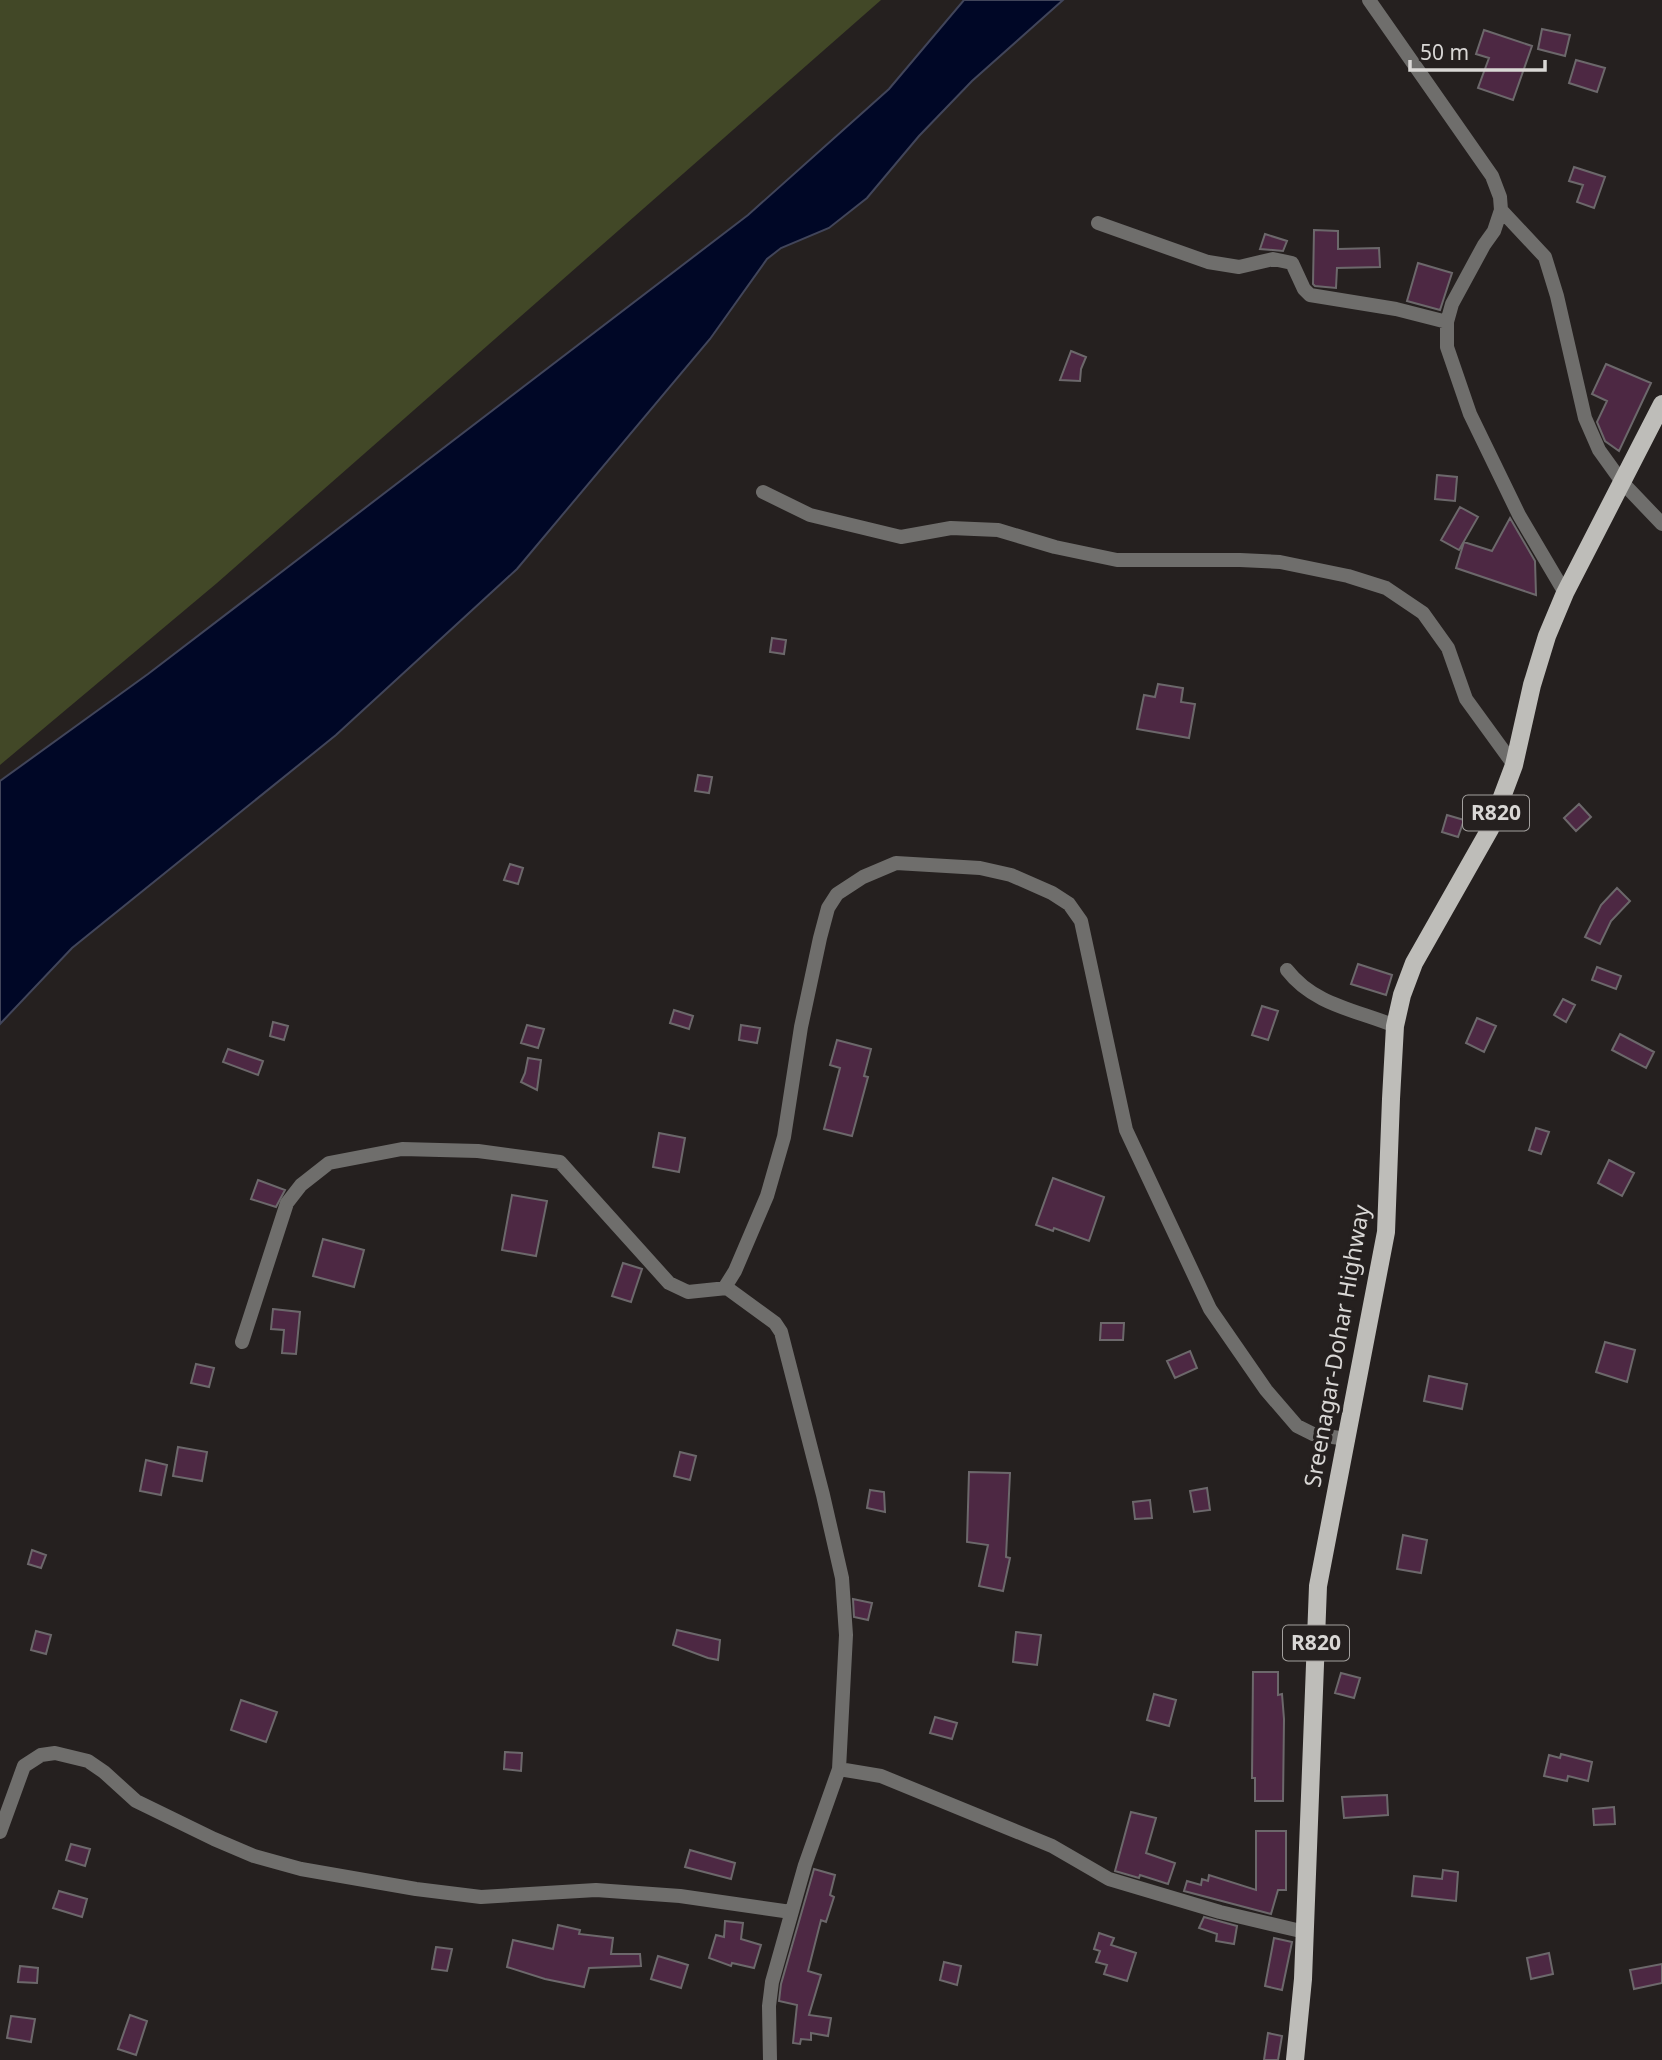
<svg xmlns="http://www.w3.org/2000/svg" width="1662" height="2060" font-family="'Noto Sans',sans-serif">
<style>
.green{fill:#424827}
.water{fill:#000726;stroke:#41455a;stroke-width:2}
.building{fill:#4d2843;stroke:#6c686b;stroke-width:2}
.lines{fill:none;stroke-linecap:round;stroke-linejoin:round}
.minor{stroke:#6f6e6c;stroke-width:14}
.primary{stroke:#bebdb9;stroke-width:18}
.labels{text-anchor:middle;stroke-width:7;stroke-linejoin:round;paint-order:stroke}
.shield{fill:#25201f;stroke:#a3a09e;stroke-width:2}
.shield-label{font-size:21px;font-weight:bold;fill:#d9d7d5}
.street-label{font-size:23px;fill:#d9d7d5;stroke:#25201f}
</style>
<rect width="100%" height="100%" fill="#25201f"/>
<path class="green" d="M0,0H881L217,583L0,765Z"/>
<path class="water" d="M964,0H1063L972,81L919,136L867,198L829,228L781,248L767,259L710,339L517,569L336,735L72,948L0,1024V781L148,674L748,215L889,89Z"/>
<path class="building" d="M1542,29L1570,35L1565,56L1538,49Z
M1484,30L1532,46L1513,100L1478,88L1489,58L1476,54Z
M1576,60L1605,68L1597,92L1569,83Z
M1574,167L1605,177L1594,208L1577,202L1583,185L1569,181Z
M1314,230L1338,231V249L1379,248L1380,267L1337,268L1336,288L1315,286L1313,284Z
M1265,234L1287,241L1283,251L1260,249Z
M1418,263L1452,273L1440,310L1407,301Z
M1071,351L1086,357L1081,369L1080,381L1060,380Z
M1606,364L1651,383L1619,451L1605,441L1597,422L1607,401L1592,394Z
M1437,475L1457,477L1455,501L1435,499Z
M1460,507L1478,517L1459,550L1441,540Z
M1510,518L1535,561L1536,595L1456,568L1464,542L1492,551Z
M772,638L786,640L784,654L770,652Z
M1158,684L1183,688L1181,702L1195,704L1189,738L1137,729L1144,695L1155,697Z
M698,775L712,777L709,793L695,791Z
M1579,804L1591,817L1576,831L1564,818Z
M1447,815L1464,820L1458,837L1442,832Z
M510,864L523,868L518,884L504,880Z
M1617,888L1630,901L1611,921L1600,944L1585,937L1601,905Z
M1358,964L1392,975L1386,995L1351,984Z
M1597,967L1621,976L1616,989L1592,980Z
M1563,999L1575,1005L1566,1022L1554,1015Z
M1262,1006L1278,1011L1268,1040L1252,1035Z
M674,1010L693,1016L689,1029L670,1023Z
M1477,1018L1496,1026L1484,1052L1466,1043Z
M273,1022L288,1026L284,1040L270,1036Z
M527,1025L544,1029L538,1048L521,1043Z
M741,1025L760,1028L757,1043L739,1040Z
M1620,1034L1654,1052L1646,1068L1612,1050Z
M837,1040L871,1049L864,1076L868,1077L852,1136L824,1129L840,1068L830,1065Z
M228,1049L263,1061L258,1075L223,1062Z
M528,1058L541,1060L537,1090L521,1082L525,1073Z
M1536,1128L1549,1132L1541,1154L1529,1150Z
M659,1133L685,1138L679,1172L653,1167Z
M1609,1160L1634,1173L1622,1196L1598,1183Z
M1053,1178L1104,1197L1089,1241L1054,1228L1053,1231L1036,1225Z
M258,1180L285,1190L276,1207L251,1199Z
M512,1195L547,1201L536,1256L502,1250Z
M323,1239L364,1250L354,1287L313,1276Z
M623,1263L642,1269L631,1302L612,1296Z
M273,1309L300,1312L296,1354L282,1353L284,1330L271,1329Z
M1101,1323H1124L1123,1340H1100Z
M1605,1342L1635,1350L1627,1382L1596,1372Z
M1190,1351L1197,1368L1175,1378L1167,1361Z
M196,1364L214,1368L209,1387L191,1383Z
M1429,1376L1467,1384L1462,1409L1424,1401Z
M178,1447L207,1452L202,1481L173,1476Z
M680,1452L696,1456L690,1480L674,1476Z
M146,1460L167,1465L161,1495L140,1491Z
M969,1472L1010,1473L1006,1557L1010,1558L1003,1591L979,1586L988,1545L967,1542Z
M1207,1488L1210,1510L1194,1512L1190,1491Z
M870,1490L884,1492L885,1512L867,1508Z
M1150,1500L1152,1518L1135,1519L1133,1502Z
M1403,1535L1427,1540L1421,1573L1397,1569Z
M32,1550L46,1555L41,1568L28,1564Z
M853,1599L872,1603L868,1620L854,1617Z
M677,1630L720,1640L718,1660L708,1658L673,1645Z
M36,1631L51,1635L46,1654L31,1650Z
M1016,1632L1041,1635L1037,1665L1013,1662Z
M1253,1672H1278V1695L1282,1694L1284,1719L1283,1801H1255V1778H1252Z
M1341,1673L1360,1678L1354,1698L1335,1693Z
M1154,1694L1176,1700L1169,1726L1147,1720Z
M241,1700L277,1712L266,1742L231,1730Z
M935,1717L957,1723L952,1739L930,1733Z
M505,1752L522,1753L521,1771L504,1769Z
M1561,1754L1592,1762L1588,1781L1568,1776L1567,1781L1544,1776L1549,1755L1560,1758Z
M1387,1795L1388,1815L1344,1818L1342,1797Z
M1614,1807L1615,1824L1594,1825L1593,1809Z
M1131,1812L1156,1818L1146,1853L1175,1863L1168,1884L1140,1875L1139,1878L1115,1871Z
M1256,1831H1286V1890H1278L1271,1914L1184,1891L1187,1881L1201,1885L1202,1879L1208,1881L1209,1875L1256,1890Z
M71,1844L90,1849L85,1866L66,1860Z
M690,1850L735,1863L731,1879L685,1867Z
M814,1869L835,1875L830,1895L834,1897L826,1922L821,1920L808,1971L821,1975L809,2015L831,2018L828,2036L811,2033V2040L801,2039L800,2044L793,2043L797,2005L779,2001L781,1984Z
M1443,1870L1458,1872L1456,1901L1412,1896L1414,1876L1442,1879Z
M59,1891L87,1899L82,1917L53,1908Z
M1204,1917L1237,1926L1234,1944L1216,1941L1217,1934L1199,1928Z
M725,1921L743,1923L741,1939L761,1945L754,1968L732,1963L731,1966L709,1958L716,1935L724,1937Z
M558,1925L580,1930L579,1934L613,1938L611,1954H640L641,1966L589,1968L584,1987L545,1979L507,1967L513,1940L553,1949Z
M1099,1933L1114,1938L1111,1945L1136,1953L1127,1981L1104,1974L1107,1965L1096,1962L1100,1951L1094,1949Z
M1274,1938L1292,1942L1282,1990L1265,1986Z
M436,1947L452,1949L447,1971L432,1969Z
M1549,1953L1553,1974L1531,1979L1527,1958Z
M658,1956L688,1965L681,1988L651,1979Z
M944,1962L961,1966L957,1985L940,1980Z
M1662,1964V1983L1634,1989L1630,1970Z
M20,1966L38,1968L37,1983L18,1982Z
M130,2015L147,2021L136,2055L118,2049Z
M11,2016L35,2019L31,2042L7,2038Z
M1268,2033L1282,2036L1278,2060H1264Z"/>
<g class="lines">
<path class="minor" d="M1369,0L1492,176L1500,197L1501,210L1494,231L1484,245L1452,304L1447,322V347L1470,414L1519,515L1565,593
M1501,210L1545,257L1557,296L1585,418L1599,450L1622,482L1662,524
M1098,223L1208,262L1239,267L1273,259L1292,263L1304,289L1310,295L1396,309L1447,322
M763,492L810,515L901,537L951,528L998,530L1055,547L1117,560H1240L1280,562L1348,576L1386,588L1423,613L1448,648L1466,699L1514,765
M1287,970C1314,1005 1356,1010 1395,1026
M725,1287L735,1271L767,1196L784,1137L801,1027L820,938L828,908L837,894L863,877L896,863L980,868L1011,875L1052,893L1069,904L1081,921L1126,1130L1210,1309L1266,1390L1297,1426L1313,1434L1346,1439
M242,1342L287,1203L301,1185L329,1163L402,1149L478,1151L560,1162L669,1283L688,1292L727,1288L775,1323L781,1332L823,1495L842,1578L846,1635L839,1769
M0,1832L24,1766L41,1755L55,1753L88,1761L104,1772L136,1801L214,1839L254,1856L301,1869L416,1889L481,1897L596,1890L680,1896L791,1912
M770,2060L769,2006L772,1982L805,1865L839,1769L881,1776L1052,1846L1109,1879L1220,1912L1305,1932"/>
<path class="primary" d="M1295,2060L1303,1979L1318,1586L1386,1232L1391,1099L1395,1026L1402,995L1414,963L1490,829L1514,765L1532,685L1547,636L1565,593L1662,404"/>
</g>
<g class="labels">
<g class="shield">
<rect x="1463" y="795.5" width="66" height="35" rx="5"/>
<rect x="1283" y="1625.5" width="66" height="35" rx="5"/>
</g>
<g class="shield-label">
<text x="1496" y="820">R820</text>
<text x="1316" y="1650">R820</text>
</g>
<g class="street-label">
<text transform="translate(1337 1346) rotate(-80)" y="8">Sreenagar-Dohar Highway</text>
</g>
</g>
<path d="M1410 60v10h135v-10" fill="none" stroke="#d9d7d5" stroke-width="3.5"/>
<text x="1420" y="60" font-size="21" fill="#d9d7d5" stroke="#25201f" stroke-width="5" paint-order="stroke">50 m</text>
</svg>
